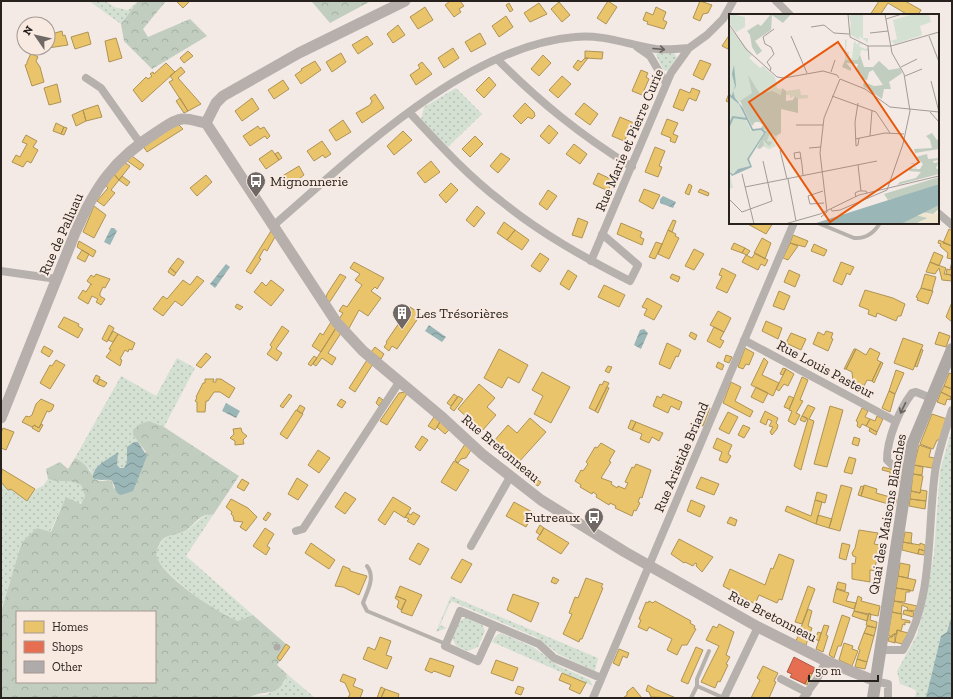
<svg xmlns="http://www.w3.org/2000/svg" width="953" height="699" font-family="'Zilla Slab',serif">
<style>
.green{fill:url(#green-dots)}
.forest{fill:url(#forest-crowns);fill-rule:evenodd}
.water{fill:url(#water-waves)}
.homes{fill:#e9c46a;stroke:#af9354}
.shops{fill:#e76f51;stroke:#ae5842}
.building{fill:#b0abab}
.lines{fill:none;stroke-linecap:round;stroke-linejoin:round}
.lane{stroke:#b7b1ad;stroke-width:4}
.street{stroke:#b7b1ad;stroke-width:8}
.secondary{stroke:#b7afab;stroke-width:11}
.primary{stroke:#afa9a5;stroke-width:12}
.oneway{stroke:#68625f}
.labels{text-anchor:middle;stroke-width:4;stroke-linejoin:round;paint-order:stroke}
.street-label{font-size:14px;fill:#28221f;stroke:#f8e9e1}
.poi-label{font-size:14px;fill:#28221f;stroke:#f8e9e1;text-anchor:start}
.inset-river{fill:none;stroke:#9ab6b6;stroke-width:2}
.inset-road{fill:none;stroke:#a29a96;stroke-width:1}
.view{fill:#e8590c;fill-opacity:0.15;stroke:#e8590c;stroke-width:2}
.inset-edge{fill:none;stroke:#28221f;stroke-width:2}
</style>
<defs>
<pattern id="green-dots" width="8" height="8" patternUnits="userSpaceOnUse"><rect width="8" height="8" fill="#d4e0d2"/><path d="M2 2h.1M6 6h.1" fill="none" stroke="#b6c0b4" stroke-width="1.8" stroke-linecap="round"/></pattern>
<pattern id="forest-crowns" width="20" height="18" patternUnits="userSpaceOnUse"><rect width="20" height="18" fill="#c0cdbf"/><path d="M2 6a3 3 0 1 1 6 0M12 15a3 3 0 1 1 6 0" fill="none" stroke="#a5b0a4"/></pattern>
<pattern id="water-waves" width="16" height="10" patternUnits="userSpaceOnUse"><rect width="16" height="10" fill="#9ab6b6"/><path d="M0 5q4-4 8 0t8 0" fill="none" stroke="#7e9493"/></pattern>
</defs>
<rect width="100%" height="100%" fill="#f3eae6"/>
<path class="green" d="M89,1H106L114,7L128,10L138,1L121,24Z
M673,52L677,57L669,70L664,71L656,55L658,53Z
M456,88L482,114L448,147L421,120L424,107Z
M177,358L195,368L164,427L149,421L133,435L138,442H134L127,453V462L124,468L118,467L113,456L94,470L93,478L90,470L75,458L121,376L156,396Z
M952,428V698H915L916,690L900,684L897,671L917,635L925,603L934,553L940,471Z
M48,479C59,483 71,479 81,485L85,496L83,502L77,503L69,499H65L50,532L37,528L24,540L20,548L1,612V482L8,490L11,489L27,501L36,489L43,486Z
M209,514L213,515L186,556L253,615C249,617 244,621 239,621C224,621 166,574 158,561C155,554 157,547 162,541C167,534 176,535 184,532C193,527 198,518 209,514Z
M451,596L598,658L595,671L560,655L536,637L451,601L440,625L447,628L436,632Z
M467,616L481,622L485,631L478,647L468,651L456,646L451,635L457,623Z
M501,633L533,647L559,666L590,680L593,686L492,642L496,636Z
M287,674L315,698H248L252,696L266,695L284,683Z"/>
<path class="forest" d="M138,1H166L143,29L148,37L190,19L207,36L152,69L124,41L121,24Z
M314,1H371L330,23L312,2Z
M149,421L164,427L239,476L213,515C200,512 194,526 185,531C176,536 166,533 160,543C157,548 155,554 158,560C167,579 219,614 238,621L253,615L286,644L277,658L280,661L277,665L287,674C279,699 267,688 248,698H1V612L20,548L24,540L37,528L51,532L65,499L68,498L81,504L85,496L81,485C71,479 59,483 48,479L46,469L60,462L68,469L75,458C80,461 85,464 88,469C96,479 94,483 109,480L112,481L114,489L146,452L133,435V430L140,424ZM17,612H155V682H17Z"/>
<path class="water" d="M663,196L676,202L673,208L660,203V199Z
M111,228H114L117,231L110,245L104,242Z
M226,264L230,267L215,288L210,284Z
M429,325L446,337L442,342L425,331Z
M644,329L648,333L641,349L634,345L640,330Z
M226,403L240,411L236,418L222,411Z
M134,442H138L147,456L133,491L121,495C114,492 116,487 112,481C109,478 99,482 93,478C92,465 110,459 118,452L117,465L120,468H124L127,462V447Z
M952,615V698H926L941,636L947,632Z"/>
<path class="homes" d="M176,1H190L183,8Z
M450,1H460L464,6L459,9L461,12L454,17L445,5Z
M608,1L617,7L606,24L597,18Z
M700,1L712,5L708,13L703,14L700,21L693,18Z
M879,1H905L921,10L918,15H908L888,3L880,15H870Z
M559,2L570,15L562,22L551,9Z
M509,3L513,10L510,12L506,5Z
M539,3L547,14L530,22L524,13Z
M425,7L433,20L418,29L410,17Z
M656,7L666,12L663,20L667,22L664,29L647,24L648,22L643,20L646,12L653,15Z
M506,16L513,27L499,37L492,26Z
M398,25L405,35L393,43L387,34Z
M62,31L63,36L65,35L68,45L48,48V35Z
M88,32L91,44L75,49L71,37Z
M480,33L486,44L471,52L465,42Z
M730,34V50L722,46Z
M367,36L373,44L358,54L352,45Z
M116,38L122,58L109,62L105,41Z
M453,48L459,58L444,68L438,58Z
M188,51L193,56L184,63L180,58Z
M585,51L603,52L602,59L585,58Z
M31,53L38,57L36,61L40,67L44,82L32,86L25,65L27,64V62Z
M341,53L346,62L332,72L326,62Z
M543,55L551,63L539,76L531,69Z
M585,58H588L578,71L573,67L578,60L581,62Z
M700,60L711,64L703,80L693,75Z
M315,61L321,70L301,84L295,75L302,70L301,69Z
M422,62L432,74L416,85L410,75L420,68L418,65Z
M166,63L175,72L142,102L133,90L146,77L148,79L152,76L150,74L153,72L154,74Z
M181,67L185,72L178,78L201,104L188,111L169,82L173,80L170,76Z
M641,70L648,73L646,77L649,79L642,95L632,91Z
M562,76L571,84L558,98L549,90Z
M489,77L496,85L484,98L476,90Z
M283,80L289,89L274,99L268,90Z
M57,84L61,102L49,105L44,88Z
M692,88L700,91L696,101L689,98L683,111L673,107L680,89L690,93Z
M730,91V103L726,101Z
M375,94L384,108L362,123L356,113L370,105L372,101L370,98Z
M180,98L188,111L184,113L176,101Z
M252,98L259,109L242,121L235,111Z
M525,103L534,112L535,116L532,119L528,117L521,124L513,116Z
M584,103L598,114L590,125L575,114Z
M98,105L102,117L86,121L83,110Z
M83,110L86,121L76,126L72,115Z
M620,117L634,123L624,141L612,136Z
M667,119L678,123L673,134L678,136L675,143L670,141L671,138L661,134Z
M343,120L351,132L336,141L329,130Z
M56,123L64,127L61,134L53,131Z
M178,124L183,129L147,152L143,146Z
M549,125L558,133L549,144L540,136Z
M258,126L260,129L264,127L270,136L267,139L265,136L250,146L243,136Z
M64,127L67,128L64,135L61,134Z
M403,131L412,140L394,155L387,146Z
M26,135L37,141L33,147L38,150L31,163L27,161L23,167L12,162L16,155L20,157L27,144L22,142Z
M475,136L483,144L470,157L462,149Z
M322,141L331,154L325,158L323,155L314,161L307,151Z
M574,144L587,154L580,164L566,154Z
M655,147L665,151L659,166L662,167L658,177L645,172Z
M272,150L279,160L266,169L259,159Z
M278,152L282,158L279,160L275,154Z
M501,153L510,159L498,173L490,166Z
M132,156L144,165L140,170L126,160Z
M431,161L440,172L425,183L417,173Z
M124,162L130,166L119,180L112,172Z
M299,166L304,175L286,189L279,178Z
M112,172L119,180L111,190L115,193L104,206L97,201L108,188L106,186Z
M598,173L613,180L608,191L593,184Z
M206,175L212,182L197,196L190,188Z
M122,176L130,182L127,186L119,180Z
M451,183L458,190L446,203L439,195Z
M689,184L692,186L689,195L685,193Z
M644,189L660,195L653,209L639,201Z
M700,189L709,193L708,196L698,192Z
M548,190L557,196L547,210L539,204Z
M94,206L106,215L94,238L83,232Z
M477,206L485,213L474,227L466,220Z
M578,218L588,222L582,238L572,235Z
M673,220L676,221L672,232L668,230Z
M504,222L515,230L507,240L497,233Z
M621,223L642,232L640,237L644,239L642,245L617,234Z
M746,223H773L766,234Z
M949,229L952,231V246L943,243Z
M515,230L529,240L522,250L507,240Z
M668,230L676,234L675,236L679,238L669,259L658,254Z
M271,231L275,237L267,251L264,249L259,258L261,259L251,274L246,271Z
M793,235L808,241L805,247L790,243Z
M762,238L771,243L765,259L754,253Z
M939,240L952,246V259L947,258L948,253L940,246L941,244L938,243Z
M79,241L96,251L93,257L77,247Z
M656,242L662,244L655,259L649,257Z
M734,243L745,248L742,253L731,249Z
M790,243L798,246L788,260L783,258Z
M814,244L827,250L824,256L811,251Z
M745,248L750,251L747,255L742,253Z
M694,249L704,254L694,270L685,266Z
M82,250L89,254L85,262L77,258Z
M934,252L943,256L939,266L930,262Z
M540,253L549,259L540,272L531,266Z
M755,253L768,260L765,266L761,264L758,270L742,262L746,255L752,258Z
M178,258L184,262L176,273L170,268Z
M952,261V279L951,275L946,274L947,269L950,270Z
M354,262L384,278L377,289L375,287L371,291L381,298L368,316L359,310L348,330L339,319L343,313L339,311L343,305L347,307L362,285L355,280L360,274L350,268Z
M841,262L854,267L850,275L847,273L842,285L833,281Z
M930,262L946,268L944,274L951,275L952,281L942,280L939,268L935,274L926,272Z
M170,268L176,273L174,276L168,272Z
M722,268L736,275L727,293L716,288L722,276L719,275Z
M568,270L577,276L569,290L560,284Z
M789,270L800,275L795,287L784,282Z
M96,274L110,279L105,288L103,287L100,293V296L105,299L101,305L96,302L98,299L92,296L88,304L78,298L83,290L86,292L91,284L92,285L87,281L91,275L94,277Z
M340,274L346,277L329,303L326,299L327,294Z
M672,274L680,277L678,282L670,278Z
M925,274L936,277L932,291L921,288Z
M197,276L204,281L182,306L175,301L163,316L153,309L163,296L167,299L183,280L190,285Z
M271,280L284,290L271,306L254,292L262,282L266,286Z
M604,285L625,295L619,307L598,297Z
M921,288L933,291L928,304L917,300L918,298L916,297Z
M865,290L893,298L905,304L901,316H898L896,321L877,313L876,317L868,314L869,310L859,306Z
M779,291L790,296L784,310L773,306Z
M647,298L662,306L654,320L644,315L647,309L642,307Z
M952,302V322L946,317Z
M237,304L243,307L240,310L235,307Z
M410,307L421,314L397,349L392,346L389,351L384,347L387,343L386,342Z
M718,311L731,318L724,332L710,325Z
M64,317L79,324L78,326L83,329L78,338L58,327Z
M766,321L782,328L778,339L762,331Z
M331,322L336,328L321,352L312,346L320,333L323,335Z
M109,325L114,328L107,342L102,339Z
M282,326L289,331L276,349L282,353L277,361L267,354L272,347L270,345Z
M714,327L724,332L720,339L724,341L720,348L707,341Z
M336,328L341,333L328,353L336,358L332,365L322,358L316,366L313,364Z
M113,331L118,334L113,342L108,340Z
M826,331L833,333L831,338L833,339L828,351L813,344L818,332L824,335Z
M691,332L697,335L695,340L689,336Z
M939,332L950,336L946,347L935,344Z
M791,333L806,339L801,350L786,343Z
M118,334L135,343L132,350L129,349L128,352L125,350L120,359L122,360L120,366L106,357L111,350L109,349Z
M903,338L923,345L913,370L894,363Z
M667,343L681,350L678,357L676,356L670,369L659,364Z
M44,346L53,351L49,357L41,352Z
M375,347L384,354L381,359L371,352Z
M745,348L754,353L749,365L746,364L743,369L738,367Z
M870,348L880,353L877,360L881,362L872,381L867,380L864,386L853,381L852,372L846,369L856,349L866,355Z
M499,349L528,365L519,383L508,377L502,388L484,378Z
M854,349H856L846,369H844Z
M921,349L923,350L917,367L915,366Z
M206,353L211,357L201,368L196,365Z
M726,355L732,357L729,363L724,361Z
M314,356L317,358L311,366L308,364Z
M764,358L768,362L762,375L779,383L773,396L751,385Z
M56,360L65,365L50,389L40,383L50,365L52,366Z
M367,360L373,364L355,392L349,388Z
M718,362L724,365L722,370L716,367Z
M881,362L883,363L874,383L872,381Z
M608,366L612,367L609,373L605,371Z
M783,368L786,369L783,375L780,374Z
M786,369L794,374L788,386L784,384L779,391L776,389Z
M896,370L904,373L895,394L889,391Z
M542,372L570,387L551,423L534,414L543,396L532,390Z
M949,373L952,374V389L944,386Z
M96,375L100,377L97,384L93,381Z
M802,377L808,380L800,400L803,401L796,413L800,415L795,425L788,421L792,411L789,410Z
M100,379L107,383L104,387L97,384Z
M205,379H214L213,382H216V379H221L235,388L229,398L220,392H214L208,401H206L205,412H197V402L195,401L197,398L196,397L203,383H205Z
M604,381L609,383L595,411L589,408L600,384L602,385Z
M731,382L741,387L735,401L753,411L750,417L723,403Z
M479,384L495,398L487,407L496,415L482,431L458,409Z
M944,386L952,389V400L950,399L951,397L941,392Z
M607,387L609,388L598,413L595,411Z
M756,387L768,393L763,403L751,397Z
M889,391L895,394L890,412L882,408Z
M405,392L407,394L387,425L380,421L399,393Z
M941,392L951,397L950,400L947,399L945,405L937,402Z
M289,394L292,396L283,408L280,406Z
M454,394L458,397L451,406L447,403Z
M663,394L682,402L679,410L671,406L668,413L653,406L657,396L661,398Z
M458,396L463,399L454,411L450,408Z
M789,396L794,398L789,409L784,407Z
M379,397L383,400L379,406L376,403Z
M41,399L54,405L52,410L49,412L47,411L39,428L34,425L32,427L22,422L26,416L29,417L32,415L36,404Z
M341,399L346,402L342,408L337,405Z
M300,405L305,408L302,414L297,410Z
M808,405L815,408L809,419L814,421L801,470L794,466L808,419L802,416Z
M705,406L710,408L703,426L698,424Z
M830,406L843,410L827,467L814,464Z
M862,408L868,411L865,417L870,419L866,426L862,424L860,428L857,426L858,422L856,421Z
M296,410L303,414L287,439L280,434Z
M765,411L778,418L776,423L778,425L777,429L772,435L770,432L773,427L769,426L772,421L768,419L766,425L760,422Z
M728,412L738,417L729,434L719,429Z
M932,414L947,419L940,440H937L933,449L920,444Z
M802,416L807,418L805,422L800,420Z
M877,416L883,419L877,432L866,426L870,419L875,421Z
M434,417L440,422L435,430L428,426Z
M530,418L546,432L518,463L494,441L508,425L517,433Z
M631,420L636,422L632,430L628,428Z
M440,422L449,430L445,434L437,427Z
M636,422L663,433L659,441L652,437L649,443L640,439L642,434L632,430Z
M41,424L43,425L39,432L32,428L34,425L39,428Z
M743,425L750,428L744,438L738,435Z
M3,428L14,432L6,450L1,448V433Z
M241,428L242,432L247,436L243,440L244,444L235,445V441L230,438L234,434L233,429Z
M870,428L877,432L876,435L869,431Z
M422,436L428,440L420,451L415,447Z
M854,437L860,439L858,446L852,444Z
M717,438L732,445L728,454L731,456L727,463L719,460L722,452L713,448Z
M601,443L615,451L609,461L611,462L601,478L612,482L611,484L617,488L618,486L625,489L628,483L625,482L632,467L634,468L636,464L651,470L642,498L640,497L638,502L640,503L636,511L634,510L632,516L615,508L616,506L610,503L609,505L596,497L597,495L593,492L592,494L580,487L581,485L575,481L581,470L583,471L588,464L586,462L595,447L597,448Z
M465,444L471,450L466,458L461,459L458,463L455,460Z
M919,445L931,449L929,457L935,458L932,468L914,465Z
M318,450L330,458L319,473L308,465Z
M849,457L856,459L852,474L844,472Z
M454,461L469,470L456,491L441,482Z
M914,465L923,467L922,475L913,474Z
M883,467L901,472L899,483L888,481L890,472L882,470Z
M2,469L35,489L27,501L11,489L8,490L1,482Z
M913,474L923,476L920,493L911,491Z
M701,477L719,484L714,495L696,488Z
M297,478L308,485L298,500L288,494Z
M242,479L249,483L244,491L237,487Z
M536,479L541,482L538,486L533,483Z
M841,485L852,488L840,531L829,528Z
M864,485L877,489L876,493L897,499L895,506L861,496Z
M861,486L864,487L861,496L858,495Z
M921,490L927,491L926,501L910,499L911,491L920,493Z
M345,492L356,499L345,514L335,507Z
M817,492L827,495L825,503L815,500Z
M393,497L411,508L405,518L394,511L385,525L378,520Z
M231,499L248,508L257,517L246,531L240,527L243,522L234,521L233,516L231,514L232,512L226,507Z
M910,499L926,501L925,509L909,506Z
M691,500L705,506L700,517L687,511Z
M815,500L822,502L816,524L785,511L787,506L811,516Z
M514,502L534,513L526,527L506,516Z
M268,512L271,514L266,521L263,519Z
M413,512L420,516L414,525L407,521L409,519L405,517L408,513L411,515Z
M818,515L832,519L829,528L816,524Z
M730,517L737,520L735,526L727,523Z
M540,525L544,528L540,535L536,532Z
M265,528L274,534L267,546L270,548L266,555L253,546Z
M544,528L569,543L561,554L537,539Z
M859,530L878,533L874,544L880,545L877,556H878L875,567H877L876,571L870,570V582L852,579V563L855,564L856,557L853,556L852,553L855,548Z
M905,532L912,533L911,542L913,544L903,542Z
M679,539L713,557L702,572L696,566L697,564L695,563L693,566L685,562L684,563L671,554Z
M903,542L920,545V543L925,545V551L919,549L918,554L902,550Z
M311,543L335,560L329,569L305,553Z
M418,543L429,549L420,565L409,559Z
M842,543L850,545L846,560L839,558Z
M919,549L925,551L924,555L918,554Z
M779,554L794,560L782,600L779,599L777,603L759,595L755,604L723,586L730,569L765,585L771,568L773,569Z
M462,559L472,564L461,583L451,578Z
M900,563L910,565L908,578L898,576Z
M343,566L350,569V571L367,576L359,595L343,587L335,586Z
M898,576L916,580L913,591L896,588Z
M553,577L559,580L556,584L551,582Z
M586,578L603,584L601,587L603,588L582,639H580L579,642L563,634L572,614L569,613L575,597L578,598Z
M838,582L846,584L845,591L836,588Z
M400,586L422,595L412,616L401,612L406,600L396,596Z
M808,586L815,589L802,624L795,622Z
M896,588L910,590V592H906L905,602L894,601Z
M836,589L849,593L846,601L856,603L854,609L833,602Z
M513,594L539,603L531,622L507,610Z
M396,596L406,600L401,610L397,607L399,601L395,598Z
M858,596L862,598L861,601L880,606L878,616L854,611Z
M649,601L653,603L655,601L691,621L690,623L695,626L694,628L696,629L687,645H682L677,655L667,650L672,639L649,627L647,631L638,627L641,620L639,619L646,602L648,603Z
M894,601L917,606L915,611L907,610L908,608L902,605L901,614L892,612Z
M808,609L812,611L808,626L812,628L806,645L796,641Z
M904,610L914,612L913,617L903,614Z
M854,611L868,615L867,621L852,616Z
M892,612L902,614L901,619L910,621V623L905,622V625L903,624L901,631L897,630V634L892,635V637L888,635Z
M869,613L871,614L870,620L877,622L876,628L866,625Z
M842,615L850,618L841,646H838L834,658L829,655Z
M719,624L734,632L726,655L730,657L726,664L728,665L720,682L718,681L715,688L701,682L719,646L706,640L713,626L717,628Z
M824,625L829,626L826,635L828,636L823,652L816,649Z
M867,626L876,628L874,636L864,633Z
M897,630L908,633L902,644L895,642Z
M818,632L821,633L819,641L815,639Z
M864,633L874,636L867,662L857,659L860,650L858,649Z
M895,633V643L888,641L889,637H892Z
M380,637L391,641L386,655L392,657L387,669L363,659L368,647L375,650Z
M844,643L853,646L852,649L858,651L852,666L839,660Z
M286,644L290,647L280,661L277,658Z
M696,647L703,650L688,684L681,681Z
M619,649L629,653L627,658L623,656L619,666L613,663Z
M430,658L454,666L450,677L434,671L432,673L425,670Z
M857,659L867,662L865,669L855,667Z
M496,660L518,668L513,681L491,673Z
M763,666L778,673L774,681L776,682L769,698H751L760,680L757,678Z
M562,673L586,683L580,694L569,689L571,685L559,680Z
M810,673L812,674L807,685L805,684Z
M343,674L356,679L353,686L363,690L360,698H348L350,694L345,683L340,681Z
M648,685L655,689L676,698L651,697L649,692L646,691Z
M518,686L524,688L521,695L515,693Z
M381,687L385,689L381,698H377Z
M633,687L642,698H623L627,695V692Z
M385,689L399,694L398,698H381Z"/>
<path class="shops" d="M794,657L815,668L812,674L810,673L805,684L790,677L792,674L787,672Z"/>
<path class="building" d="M273.5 647a3.5 3.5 0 1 1 7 0a3.5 3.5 0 1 1-7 0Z"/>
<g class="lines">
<path class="lane" d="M730,132V141
M818,223L854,238C866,239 874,233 880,223
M367,566C376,578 367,591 363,603L367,611L446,644
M697,686L724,698
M691,698L697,686V679L709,651"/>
<path class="street" d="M776,1L790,15
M637,47L650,56L666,83
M497,59C540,102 579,134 632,167
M86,78L101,88L140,143
M409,112C438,143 467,175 501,201C540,233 585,258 630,281L638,265L602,234
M938,213L952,225
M274,225C354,156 466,46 575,37C603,34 629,45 656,49C667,50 678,49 689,48
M591,261L671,73L689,48L707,35L723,19L733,1
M1,271L57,279
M744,340L895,421
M909,469L892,465L887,460C887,439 899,410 912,393L916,392L931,398
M296,531L303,529L400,381
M471,546L510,477
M494,626L478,661L445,646L460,611L539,644L554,658L601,678
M879,650H903C934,598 927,530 935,472C938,451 946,430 952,410
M781,679L808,693
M875,681L888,684V698
M593,698L793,225
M724,698L758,627
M803,698L817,679L826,661"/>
<path class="secondary" d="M206,123L337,323L363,351L443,418L482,454L541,500L625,552L758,627L826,661L875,681
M206,123L216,103L223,96L299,53L405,1
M1,418L75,233C95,187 114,159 157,132C165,127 173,120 182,119C189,118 199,122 206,123"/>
<path class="primary" d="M873,698L912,445L952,349"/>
</g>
<defs><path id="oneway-shaft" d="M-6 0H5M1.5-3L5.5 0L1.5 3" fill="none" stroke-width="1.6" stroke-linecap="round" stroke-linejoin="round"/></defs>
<g class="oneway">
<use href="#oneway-shaft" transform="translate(659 49) rotate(5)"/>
<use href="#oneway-shaft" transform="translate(903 408) rotate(116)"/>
</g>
<defs>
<g id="bus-pin" transform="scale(1)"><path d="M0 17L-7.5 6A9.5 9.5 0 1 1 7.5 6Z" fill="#6f6865" stroke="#f8e9e1"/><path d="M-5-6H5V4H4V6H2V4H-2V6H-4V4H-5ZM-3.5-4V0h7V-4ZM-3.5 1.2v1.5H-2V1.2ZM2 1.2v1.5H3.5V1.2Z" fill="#fff"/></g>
<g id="building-pin" transform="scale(1)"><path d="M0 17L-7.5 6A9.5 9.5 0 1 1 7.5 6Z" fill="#6f6865" stroke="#f8e9e1"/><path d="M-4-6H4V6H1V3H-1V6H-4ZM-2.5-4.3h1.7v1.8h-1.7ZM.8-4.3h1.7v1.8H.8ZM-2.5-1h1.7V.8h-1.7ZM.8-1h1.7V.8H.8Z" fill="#fff"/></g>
</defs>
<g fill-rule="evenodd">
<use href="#bus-pin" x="256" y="181"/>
<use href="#building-pin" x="402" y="313"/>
<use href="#bus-pin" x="594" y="517"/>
</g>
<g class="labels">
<g class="street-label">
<text transform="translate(629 140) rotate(-67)" y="5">Rue Marie et Pierre Curie</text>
<text transform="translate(61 234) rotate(-66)" y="5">Rue de Palluau</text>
<text transform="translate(826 369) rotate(28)" y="5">Rue Louis Pasteur</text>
<text transform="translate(501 448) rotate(40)" y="5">Rue Bretonneau</text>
<text transform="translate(681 457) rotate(-67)" y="5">Rue Aristide Briand</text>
<text transform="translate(887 514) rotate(-80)" y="5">Quai des Maisons Blanches</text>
<text transform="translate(773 616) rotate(27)" y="5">Rue Bretonneau</text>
</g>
<g class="poi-label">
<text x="270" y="186">Mignonnerie</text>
<text x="416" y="318">Les Trésorières</text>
<text x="580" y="522" text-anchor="end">Futreaux</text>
</g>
</g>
<g transform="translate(729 14)">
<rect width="210" height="210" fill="#f3eae6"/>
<path d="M2,0L16,3V13L7,18L0,8ZM120,0H134V24H139V29L130,22L131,26L120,20L122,10L120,2H122ZM0,12L23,41L20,44L31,54L34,52L46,63L48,74L52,75L54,80L52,81L45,78L9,88L22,117L32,116L35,120L18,145L21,152L9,155L1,161L4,174H0ZM118,25L117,37L120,38V44H123L125,27L129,31V28L135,31L131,30L130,32L136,35L139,34V37L132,36L130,46H116V26ZM71,75L72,81H79V84L69,85L66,82L61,84V81H56L57,77ZM40,119L48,122L47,127L44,126L47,132L40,135L33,132V127L35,126L41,131L38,127Z" fill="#d4e0d2"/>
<path d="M42,0H62L54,9L43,1L42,16L26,27L33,37L28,41L23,33L21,21L18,17L29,10L32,12ZM131,41L135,53H144L150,47L160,56L171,54L173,59L160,68L162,75H155L153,85L134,72L135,68L145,72L154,71L144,56L140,58L138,66L133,65V61L127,56L129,50L117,49L122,54V57L113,53L116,46H129ZM19,61L31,80L43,77L52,81L53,74L57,77V87L64,86L66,82L69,85V99L52,95V119L47,122L41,119L38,127L43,128L42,130L40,132L34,126L35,131L31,135L28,134L37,116L32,114L34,111L30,108H26L23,112L11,87L23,79ZM203,119L208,126L210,125V135L186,139L185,135L203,134L201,126L197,122ZM198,140L199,145L210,144V146L204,147L205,149L210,148L207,154L210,156V160L168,171L171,168L187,164L192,158L180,157L181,154L186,155L185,150L180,149H185L187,155H191L194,150L187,143ZM210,163V170L170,183L159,186L155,180ZM210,191V195L204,200L192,198ZM187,201L199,204L186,210H172Z" fill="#c0cdbf"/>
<path d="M0,20L7,28L4,41L0,34Z" fill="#d4e0d2"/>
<path d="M192,198L202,201L210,198V210H186L199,204L187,201Z" fill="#f0e6d0"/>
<path d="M185,0H200L202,8L191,12L193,21L166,30L162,27L168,25L164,6Z" fill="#d4e0d2"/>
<path d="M5,51L7,72L4,77L6,84L14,94L24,115L33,114L37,118L20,145L23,153L3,162L0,158L4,160L9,155L21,152L18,145L35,119L32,116L23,117L10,90L0,82V79L3,82L4,77L6,72L3,60ZM210,170V191L172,210H84Z" fill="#9ab6b6"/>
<path class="inset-river" d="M0,112L4,103L18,105"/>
<path class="inset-road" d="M119,0L121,23L139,32H162L210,18M157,5L173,0M0,10L17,35L48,63L55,64L94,57L108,61L110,64M82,13L95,11L105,19L120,20M141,19L159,17M62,22L78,59M200,22L210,48M139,32L140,46M172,53L188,45M41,57L42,54L38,48L45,40L42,33L36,30L34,23L45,15M102,58L106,46M176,62L193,55M111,65L136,75L161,93L210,98M202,67L210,98M103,82L147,98L161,119M129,89L126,108L127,132L129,131L130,124M201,98L210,108M67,111H94M141,122L143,96M126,125L156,119L175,120M80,134L92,133M51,136L58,165M72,144L66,145L65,139L71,138L73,151L74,161M129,151L132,177M13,160L25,210M59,165L67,207M16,173L148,147M94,177L79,182L81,190L95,189M127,183L126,179L130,177H137L138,179M1,186L13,198L43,187L34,147M102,195L103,197L111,196L158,176L174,130L181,97L175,60L163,39L156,0M92,203L98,198L91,139L95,104L111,65M56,210L91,200L130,181L210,162"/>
<path class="view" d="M109,28L190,148L101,208L20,88Z"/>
<rect width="210" height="210" class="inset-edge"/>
</g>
<rect width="953" height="699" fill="none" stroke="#28221f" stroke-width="4"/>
<rect x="16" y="611" width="140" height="72" fill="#f8e9e1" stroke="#a59993"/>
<rect x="24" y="621" width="20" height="12" fill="#e9c46a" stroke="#a59993"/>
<text x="52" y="631" font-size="12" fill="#28221f">Homes</text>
<rect x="24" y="641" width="20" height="12" fill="#e76f51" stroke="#a59993"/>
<text x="52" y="651" font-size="12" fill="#28221f">Shops</text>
<rect x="24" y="661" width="20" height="12" fill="#b0abab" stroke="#a59993"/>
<text x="52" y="671" font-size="12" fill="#28221f">Other</text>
<g transform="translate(36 36) rotate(304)"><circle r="19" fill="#f8e9e1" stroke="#a59993"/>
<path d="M0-3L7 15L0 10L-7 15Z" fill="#6f6865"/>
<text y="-6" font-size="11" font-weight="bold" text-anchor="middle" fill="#28221f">N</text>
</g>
<path d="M809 675v6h69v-6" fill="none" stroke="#28221f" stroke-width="2"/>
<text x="815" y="675" font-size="12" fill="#28221f" stroke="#f8e9e1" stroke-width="3" paint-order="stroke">50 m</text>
</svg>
